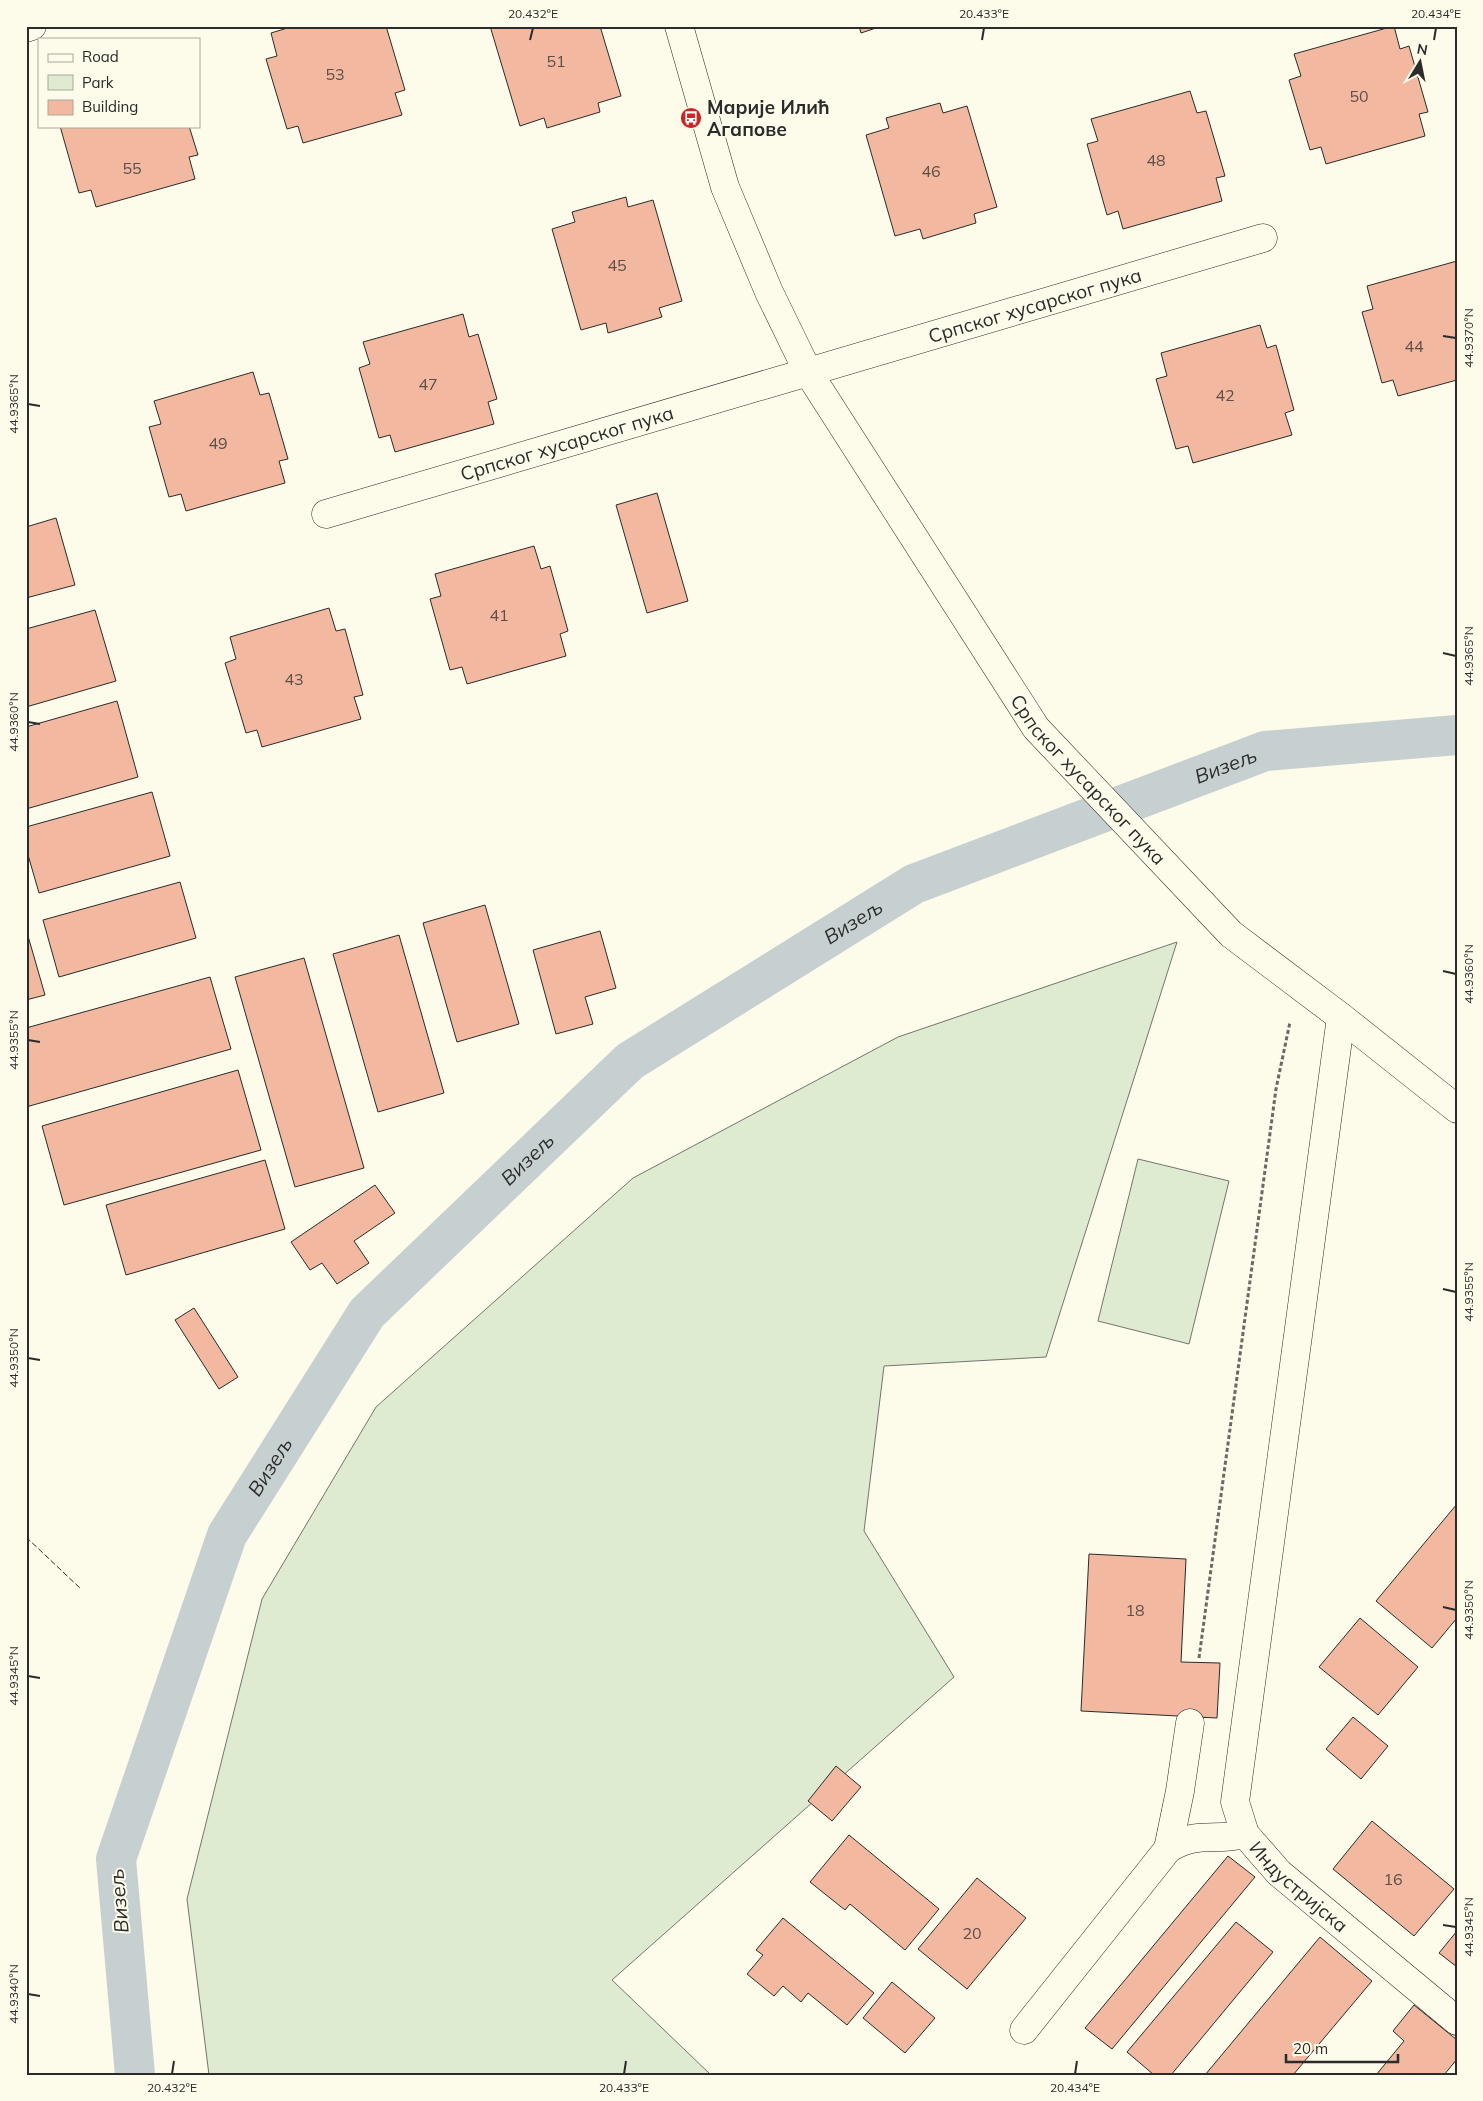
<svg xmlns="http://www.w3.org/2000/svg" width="1483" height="2101" font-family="Mulish,sans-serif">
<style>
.green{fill:#deebd1;stroke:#74746e}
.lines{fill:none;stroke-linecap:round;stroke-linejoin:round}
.canal{stroke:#c7d0d0;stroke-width:40}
.building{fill:#f2b8a0;stroke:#2b2b2b}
.minor-casing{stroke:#2b2b2b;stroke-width:29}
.path{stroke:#6a6964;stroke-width:3;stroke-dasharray:4 2.5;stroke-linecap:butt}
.minor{stroke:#fdfbea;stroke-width:28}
.fence{stroke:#2b2b2b;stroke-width:1;stroke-dasharray:6 2.5;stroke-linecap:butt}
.ticks{fill:none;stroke:#2b2b2b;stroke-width:2}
.labels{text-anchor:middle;stroke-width:4;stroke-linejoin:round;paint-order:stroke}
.number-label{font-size:16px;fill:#5d4e48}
.poi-label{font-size:19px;font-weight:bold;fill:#2b2b2b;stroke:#fdfbea;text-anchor:start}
.street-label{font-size:19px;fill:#2b2b2b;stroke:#fdfbea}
.water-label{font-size:20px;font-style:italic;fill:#2b2b2b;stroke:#fdfbea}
.neatline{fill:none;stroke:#2b2b2b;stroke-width:2}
.ticks-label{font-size:12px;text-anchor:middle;fill:#2b2b2b}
</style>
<rect width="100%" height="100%" fill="#fdfbea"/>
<path class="green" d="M1177,942L1046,1357L884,1366L864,1531L954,1677L612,1980L711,2075H209L187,1899L262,1599L376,1407L633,1178L898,1037Z
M1138,1159L1229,1181L1189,1344L1098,1321Z"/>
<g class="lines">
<path class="canal" id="s1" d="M135,2075L116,1859L227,1535L367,1313L630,1061L914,884L1265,751L1457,735"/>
</g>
<path class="building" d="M294,26H386L405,90L395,93L402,115L303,143L298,126L287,129L266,59L277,56L271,33Z
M490,26H600L621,96L598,103L600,112L547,128L544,118L520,126Z
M859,26H882L861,33Z
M1394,26L1400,49L1409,46L1428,112L1419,114L1425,136L1326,164L1321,147L1310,150L1289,80L1301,76L1294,54Z
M1190,91L1197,113L1206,111L1225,176L1216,178L1222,201L1123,229L1118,211L1107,215L1087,144L1098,141L1091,119Z
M940,103L943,113L967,106L997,207L974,214L976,223L923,239L920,229L895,236L866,135L889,128L886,118Z
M60,126H189L198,155L189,157L195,179L96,207L91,190L79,193Z
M626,197L628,207L653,200L682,301L659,308L662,317L608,333L606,323L581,330L552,229L575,222L572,212Z
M1457,261V380L1398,396L1393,380L1382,383L1362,312L1373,309L1367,286Z
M463,314L469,337L478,334L497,399L488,402L494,424L395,452L390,435L379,438L359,368L370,364L363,342Z
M1260,325L1267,348L1276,345L1294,410L1285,413L1292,435L1193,463L1188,446L1176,449L1156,379L1167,376L1161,353Z
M253,372L260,395L269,393L288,459L279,461L285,483L186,511L181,494L169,497L149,427L161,424L154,401Z
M657,493L688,601L647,613L616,505Z
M56,518L75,585L26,598V527Z
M534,546L541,569L550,566L568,631L560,634L566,656L467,684L462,667L450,670L430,599L441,596L435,574Z
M329,608L336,631L345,629L363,695L354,697L361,719L262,747L257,730L246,733L225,663L236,659L230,637Z
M95,610L116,681L26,707V629Z
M117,701L138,777L26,809V727Z
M152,792L170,856L39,893L26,848V827Z
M180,882L196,938L59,977L43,920Z
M485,905L519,1024L457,1042L423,923Z
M26,929L45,995L26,1000Z
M600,931L616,988L585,997L593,1024L556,1034L533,950Z
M399,935L444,1093L378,1112L333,954Z
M304,958L364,1168L295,1187L235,977Z
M210,977L231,1049L26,1107V1028Z
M238,1070L261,1150L64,1205L42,1126Z
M265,1160L285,1229L126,1275L106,1205Z
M375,1185L395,1213L354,1241L369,1263L337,1284L322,1263L310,1270L291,1242Z
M194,1308L238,1377L219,1389L175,1320Z
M1457,1504V1618L1432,1648L1376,1601Z
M1089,1554L1186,1559L1181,1662L1220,1663L1217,1718L1081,1711Z
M1360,1618L1418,1667L1378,1715L1319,1667Z
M1353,1717L1388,1746L1361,1779L1326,1749Z
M836,1766L861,1787L832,1821L808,1801Z
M1372,1821L1454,1889L1414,1936L1333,1869Z
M849,1835L939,1909L905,1950L850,1904L845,1910L810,1882Z
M1228,1856L1255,1877L1112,2049L1085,2028Z
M977,1878L1026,1918L967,1989L918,1949Z
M783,1918L874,1993L847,2025L808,1993L801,2002L783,1986L774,1996L747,1974L763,1955L756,1950Z
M1236,1922L1273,1952L1171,2075H1154L1127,2052Z
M1457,1931V1967L1439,1953Z
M1320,1937L1372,1981L1293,2075H1205Z
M892,1982L935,2018L905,2053L863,2018Z
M1414,2005L1457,2040V2059L1444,2075H1376L1404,2041L1393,2031Z"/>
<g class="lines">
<g class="minor-casing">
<g id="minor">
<path id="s2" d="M679,26L725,187L769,292L808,372L1036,728L1231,934L1341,1017L1457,1109"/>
<path d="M26,28L32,26"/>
<path id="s3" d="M326,514L1263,238"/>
<path id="s4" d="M1341,1017L1235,1802L1245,1834L1279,1873L1457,2021"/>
<path d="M1168,1849L1180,1791L1190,1723"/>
<path d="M1024,2030L1168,1849C1198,1830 1214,1842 1245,1834"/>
</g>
</g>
<path class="path" d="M1199,1658L1276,1089L1290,1022"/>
<use href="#minor" class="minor"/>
<path class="fence" d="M26,1537L81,1589"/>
</g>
<path class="ticks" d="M530,40L533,28M982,40L984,28M1434,40L1436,28M1443,336L1456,338M28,404L40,406M1443,653L1456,656M28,722L40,724M1443,971L1456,974M28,1040L40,1042M1443,1289L1456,1292M28,1358L40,1360M1443,1607L1456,1610M28,1676L40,1678M1443,1925L1456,1927M28,1994L40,1996M172,2074L174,2061M624,2074L626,2061M1075,2074L1077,2061"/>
<defs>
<g id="bus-disc" transform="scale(1.125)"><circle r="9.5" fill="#c62828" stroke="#fdfbea"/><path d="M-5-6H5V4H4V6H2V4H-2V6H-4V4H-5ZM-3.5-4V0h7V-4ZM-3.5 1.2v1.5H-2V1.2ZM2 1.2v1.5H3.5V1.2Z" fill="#fff"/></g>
</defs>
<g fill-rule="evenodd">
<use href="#bus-disc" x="691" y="118"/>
</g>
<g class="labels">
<g class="number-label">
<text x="556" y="67">51</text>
<text x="335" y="80">53</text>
<text x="1359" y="102">50</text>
<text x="1156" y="166">48</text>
<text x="132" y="174">55</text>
<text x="931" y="177">46</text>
<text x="617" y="271">45</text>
<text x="1414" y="352">44</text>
<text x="428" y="390">47</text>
<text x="1225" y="401">42</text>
<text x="218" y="449">49</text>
<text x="499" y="621">41</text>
<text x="294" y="685">43</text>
<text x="1135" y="1616">18</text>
<text x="1393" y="1885">16</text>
<text x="972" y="1939">20</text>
</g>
<g class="poi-label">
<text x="707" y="114">Марије Илић<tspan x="707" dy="22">Агапове</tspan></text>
</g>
<g class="street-label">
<text dy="7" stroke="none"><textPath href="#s3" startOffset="739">Српског хусарског пука</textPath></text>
<text dy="7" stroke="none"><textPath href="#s3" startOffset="251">Српског хусарског пука</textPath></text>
<text dy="7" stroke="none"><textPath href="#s2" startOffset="866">Српског хусарског пука</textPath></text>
<text dy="7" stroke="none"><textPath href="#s4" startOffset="901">Индустријска</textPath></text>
</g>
<g class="water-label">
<text dy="7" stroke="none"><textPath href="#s1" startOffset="1854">Визељ</textPath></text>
<text dy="7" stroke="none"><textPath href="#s1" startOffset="1449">Визељ</textPath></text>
<text dy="7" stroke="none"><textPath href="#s1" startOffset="1044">Визељ</textPath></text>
<text dy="7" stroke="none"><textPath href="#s1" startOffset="640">Визељ</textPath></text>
<text transform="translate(119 1901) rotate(-95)" y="7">Визељ</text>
</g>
</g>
<rect width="1483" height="2101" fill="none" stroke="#fdfbea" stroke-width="55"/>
<rect x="38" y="38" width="162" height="90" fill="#fdfbea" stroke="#a9a89e"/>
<rect x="48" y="54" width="25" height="8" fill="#fdfbea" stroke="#a9a89e"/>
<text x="82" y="62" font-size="15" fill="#2b2b2b">Road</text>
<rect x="48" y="75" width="25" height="15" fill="#deebd1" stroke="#a9a89e"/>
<text x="82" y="88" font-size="15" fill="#2b2b2b">Park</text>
<rect x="48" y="100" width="25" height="15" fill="#f2b8a0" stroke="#a9a89e"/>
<text x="82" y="112" font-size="15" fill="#2b2b2b">Building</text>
<g transform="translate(1420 62) rotate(10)" stroke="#fdfbea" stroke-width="4" paint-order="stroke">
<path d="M0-4L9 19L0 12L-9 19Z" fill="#2b2b2b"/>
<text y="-8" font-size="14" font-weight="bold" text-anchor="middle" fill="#2b2b2b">N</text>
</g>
<path d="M1286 2054v8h112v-8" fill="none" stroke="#2b2b2b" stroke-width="2.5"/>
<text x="1293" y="2054" font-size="15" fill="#2b2b2b" stroke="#fdfbea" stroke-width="4" paint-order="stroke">20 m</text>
<rect x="28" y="28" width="1428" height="2046" class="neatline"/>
<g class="ticks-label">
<text x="533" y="18">20.432°E</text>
<text x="984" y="18">20.433°E</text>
<text x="1436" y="18">20.434°E</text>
<text transform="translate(1469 338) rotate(-90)" y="4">44.9370°N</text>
<text transform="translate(14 404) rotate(-90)" y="4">44.9365°N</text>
<text transform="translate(1469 656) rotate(-90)" y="4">44.9365°N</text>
<text transform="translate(14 722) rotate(-90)" y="4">44.9360°N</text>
<text transform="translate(1469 974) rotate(-90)" y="4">44.9360°N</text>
<text transform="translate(14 1040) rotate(-90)" y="4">44.9355°N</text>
<text transform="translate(1469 1292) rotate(-90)" y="4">44.9355°N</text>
<text transform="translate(14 1358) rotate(-90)" y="4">44.9350°N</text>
<text transform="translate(1469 1610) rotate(-90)" y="4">44.9350°N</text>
<text transform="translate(14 1676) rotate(-90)" y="4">44.9345°N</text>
<text transform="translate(1469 1927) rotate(-90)" y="4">44.9345°N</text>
<text transform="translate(14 1994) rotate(-90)" y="4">44.9340°N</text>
<text x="172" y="2092">20.432°E</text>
<text x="624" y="2092">20.433°E</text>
<text x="1075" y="2092">20.434°E</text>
</g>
</svg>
